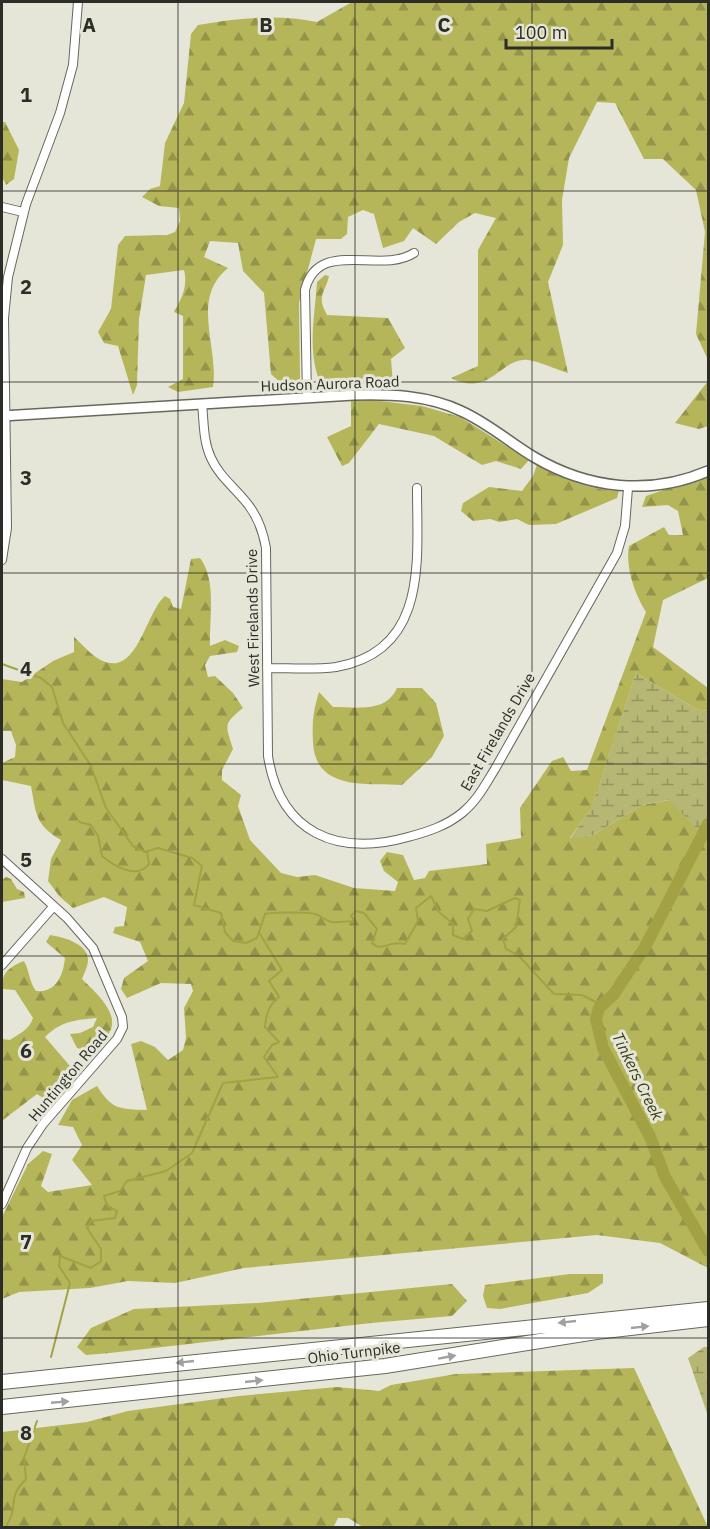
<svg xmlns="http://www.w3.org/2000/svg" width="710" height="1529" font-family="'IBM Plex Sans',sans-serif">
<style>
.forest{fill:url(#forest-firs)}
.wetland{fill:url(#wetland-marsh)}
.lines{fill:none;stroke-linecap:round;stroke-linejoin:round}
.stream{stroke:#a2a245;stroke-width:2}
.river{stroke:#a2a245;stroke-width:12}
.minor-casing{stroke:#67685c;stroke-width:10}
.tertiary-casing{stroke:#67685c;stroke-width:12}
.motorway-casing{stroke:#67685c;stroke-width:16}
.minor{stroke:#fff;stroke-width:8}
.tertiary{stroke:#fff;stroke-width:9}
.motorway{stroke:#fff;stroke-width:14}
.oneway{fill:#a0a09e}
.grid{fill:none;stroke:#2d2d28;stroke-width:1.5;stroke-opacity:0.55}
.labels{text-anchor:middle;stroke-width:6;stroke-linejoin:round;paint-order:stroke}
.street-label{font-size:15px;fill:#2d2d28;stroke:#e5e6d8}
.water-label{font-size:16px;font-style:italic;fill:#3a3b13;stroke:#e5e6d8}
.grid-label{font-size:20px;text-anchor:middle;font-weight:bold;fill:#2d2d28;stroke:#e5e6d8;stroke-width:6;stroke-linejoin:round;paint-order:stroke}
</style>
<defs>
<pattern id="forest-firs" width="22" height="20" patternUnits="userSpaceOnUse" patternTransform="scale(1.5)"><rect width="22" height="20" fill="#b5b65a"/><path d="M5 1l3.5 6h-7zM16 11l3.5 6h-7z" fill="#94944a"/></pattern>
<pattern id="wetland-marsh" width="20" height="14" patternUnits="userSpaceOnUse" patternTransform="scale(1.5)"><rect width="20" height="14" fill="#b6b775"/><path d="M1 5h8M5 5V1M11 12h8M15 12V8" fill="none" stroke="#949560"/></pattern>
</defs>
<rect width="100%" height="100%" fill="#e5e6d8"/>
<path class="forest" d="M352,2H708V360L696,334L705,232L696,190L663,159H644L615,103L597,102L569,158L562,200L563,245L548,282L568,373C555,369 541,362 528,360C501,357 490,398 451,378L478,366V250L496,218L475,213L459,222L436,244L413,228L404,241L383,248L374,214L363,210L348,217L347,234L341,239H316L299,303L300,379L284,386L271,374L264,293L243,271L238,243L210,241L204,257L228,268C190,299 219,346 213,387L178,392L168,387L183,379V316L174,312C182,298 188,286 184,270L146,275L139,319L137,385L133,395L118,346L104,343L98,332L111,309L118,245L125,236L167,235L175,232L180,221L179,208L159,206L142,197L150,189L160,186L165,143L184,103L191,34L198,25C237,18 278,14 317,22Z
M2,122H5L19,150L14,179L6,185L2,177Z
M325,275L329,276C325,294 316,295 327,315L388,318L405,348L391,359L393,384L388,389L373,386L366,377L331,390L322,386C306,355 315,315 317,282Z
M708,381V426L699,429L675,423Z
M372,400L422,406L460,417L529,460L521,469L496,461L482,465L434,436L379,424L349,463L342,466L327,437L351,426V401Z
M537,465C560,479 592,490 619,491L617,498L556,524L529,525L517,519L499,522L490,519L473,521L461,511L463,503L489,487L522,491L533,476Z
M708,475V578L663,600L653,647L708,688V711L696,709L636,673L592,807L570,838L593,835L642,805L670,800L708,840V1268L660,1243L597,1235L244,1268L175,1283L128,1281L90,1288L19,1292L2,1299V1217L28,1164L43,1151L52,1154L41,1186L48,1192L92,1185L72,1160L82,1145L73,1127L58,1125L72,1100L97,1086C112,1110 120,1109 147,1110L131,1044L141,1041L155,1047L168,1060L183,1050L186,1038L184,1008L193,991L191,984L161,983L127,998L121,989L124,978L148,961L140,942L113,933L115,927L124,926L127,907L104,897L73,908L60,897L48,881L51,859L61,840C35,825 36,813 31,786L2,780V763L15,757L16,745L11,731H2V679L22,682L53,661L74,652V637C82,644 90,654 99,659C137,681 145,613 165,596L170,599L173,607L181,609L191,559L200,558C217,580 209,619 210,646L225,640L239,646L237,652L210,656L205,665L208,677L215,676L233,693L243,708C222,725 226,725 233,749L222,770V780L241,795L238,806L250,840L281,873L297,877L315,875L354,888L395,891L398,882L384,871L380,861L387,852L403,855L414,880L425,878L429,871L487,864L486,844L521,838L520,808L552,761L563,757L571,771L587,770L646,612C635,595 625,567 629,546L664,527L669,535H683L678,511L668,505L642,507L646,496Z
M397,688H422L436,703L444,736L432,757L402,785C366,783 316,791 313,743C312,722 313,712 319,692L333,707C357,707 386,713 397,688Z
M6,877L11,879L17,889L24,892L25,898L2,902V880Z
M50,935C62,937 88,943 88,960C88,966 84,974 82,979C95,992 124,1016 107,1036C102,1042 93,1047 88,1051L77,1048L70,1034L80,1033L93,1027L97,1018C75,1020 61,1021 45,1037L76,1073L43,1098L37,1094L3,1120L2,1134V1039L10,1040C19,1034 30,1029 33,1018L15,990L3,989C0,973 11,966 24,961C30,972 29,982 36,991C56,993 63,976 65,958L46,942Z
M570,1274H603V1283L588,1293L500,1309L487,1308L483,1296L485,1285Z
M452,1284L467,1301L452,1316L371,1323L110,1353L86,1355L77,1347L91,1328L134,1309L258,1303Z
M634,1368L708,1527L365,1528L348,1518H338L333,1528L2,1527V1432L87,1422L128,1411L239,1396L337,1387L379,1391L391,1385L456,1374Z"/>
<path class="wetland" d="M636,673L696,709L708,711V840L669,800L642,805L593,835L570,839L592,806Z
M704,1347H708V1416L688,1358Z"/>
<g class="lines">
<path class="stream" d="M2,664L41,678L52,687L63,723L91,766L106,808L133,846L145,852L158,848L192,858L202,866L194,905L221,913L225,932L233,941L246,943L257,938L265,914C270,912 310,912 315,914C322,916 325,921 332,922C340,923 347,920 355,922L351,916L356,911L364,913L377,929L372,943C382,953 387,940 405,944L418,921L416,908L431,896L439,912L453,924V935L463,939L472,931L468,919L474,909L487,911L515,898L520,900L516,927L503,939L506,949L518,955L554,994L582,995L598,1003
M79,822L91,825L98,836L102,856C114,866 137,880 149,864L147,852
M51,1357L70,1283L59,1266L60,1256L91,1268L101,1261V1249L87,1228L91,1221L115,1218L117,1211L107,1206L104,1196L120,1191L127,1181L166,1171L192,1153L223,1083L278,1077L264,1057L272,1045L279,1042L265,1027C266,1014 269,1005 279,997L269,981L282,970L260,934
M6,1528C7,1523 11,1518 12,1514C15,1496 12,1494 26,1479L24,1458L37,1421"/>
<path class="river" d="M708,824L645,947L614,994L599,1008L596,1019L603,1048L651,1139L665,1177L708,1251"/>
<g class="minor-casing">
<path id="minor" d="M2,207L23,212
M307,398L305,290C318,237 380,275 414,253
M202,404C204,422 203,441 211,458C219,476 234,487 246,502C257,515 263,531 266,548L268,756C280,833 337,857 408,837C427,832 446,826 462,813C477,801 485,785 495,769L617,553L625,526L628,488
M2,560L7,528L4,318L8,277L26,204L60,113L73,65L78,2
M267,668C290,668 314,670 336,667C429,651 417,559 417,488
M2,859L67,918L93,948L122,1017L123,1027L117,1039L43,1124L27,1148L2,1204
M2,965L53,907"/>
</g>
<g class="tertiary-casing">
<path id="tertiary" d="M2,416L354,395C390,394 428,395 461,411C488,423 509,442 534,457C588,489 650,496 708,471"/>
</g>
<g class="motorway-casing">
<path id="motorway" d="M2,1382L708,1309
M2,1407L385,1366L596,1332L708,1319"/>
</g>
<use href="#minor" class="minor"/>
<use href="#tertiary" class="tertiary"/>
<use href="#motorway" class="motorway"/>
</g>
<defs><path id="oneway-solid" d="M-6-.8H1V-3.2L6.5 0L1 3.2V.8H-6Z" transform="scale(1.5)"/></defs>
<g class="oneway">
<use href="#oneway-solid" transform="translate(567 1322) rotate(174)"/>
<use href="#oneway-solid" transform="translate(640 1327) rotate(-6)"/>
<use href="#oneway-solid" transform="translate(447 1357) rotate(-10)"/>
<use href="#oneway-solid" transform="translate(185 1362) rotate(174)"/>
<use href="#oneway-solid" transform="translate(254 1381) rotate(-6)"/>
<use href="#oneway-solid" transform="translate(60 1402) rotate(-5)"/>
</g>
<path class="grid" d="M178,2V1528M355,2V1528M532,2V1528M2,191H708M2,382H708M2,573H708M2,764H708M2,956H708M2,1147H708M2,1338H708"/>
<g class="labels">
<g class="street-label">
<text transform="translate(330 384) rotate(-2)" y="5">Hudson Aurora Road</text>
<text transform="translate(253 618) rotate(-91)" y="5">West Firelands Drive</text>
<text transform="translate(498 732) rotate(-60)" y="5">East Firelands Drive</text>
<text transform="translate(68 1076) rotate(-50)" y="5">Huntington Road</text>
<text transform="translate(354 1353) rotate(-7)" y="5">Ohio Turnpike</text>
</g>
<g class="water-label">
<text transform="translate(638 1076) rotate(64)" y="6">Tinkers Creek</text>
</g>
</g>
<g class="grid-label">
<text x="89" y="32">A</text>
<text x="266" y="32">B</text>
<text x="444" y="32">C</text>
<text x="26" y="102">1</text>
<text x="26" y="294">2</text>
<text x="26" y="485">3</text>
<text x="26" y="676">4</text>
<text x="26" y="867">5</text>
<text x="26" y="1058">6</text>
<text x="26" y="1249">7</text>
<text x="26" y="1440">8</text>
</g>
<rect width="710" height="1529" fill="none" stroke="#2d2d28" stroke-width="6"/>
<path d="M506 39v9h106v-9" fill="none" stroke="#2d2d28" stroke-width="3"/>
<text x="515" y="39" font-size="18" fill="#2d2d28" stroke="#e5e6d8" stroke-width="4.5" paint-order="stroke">100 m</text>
</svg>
